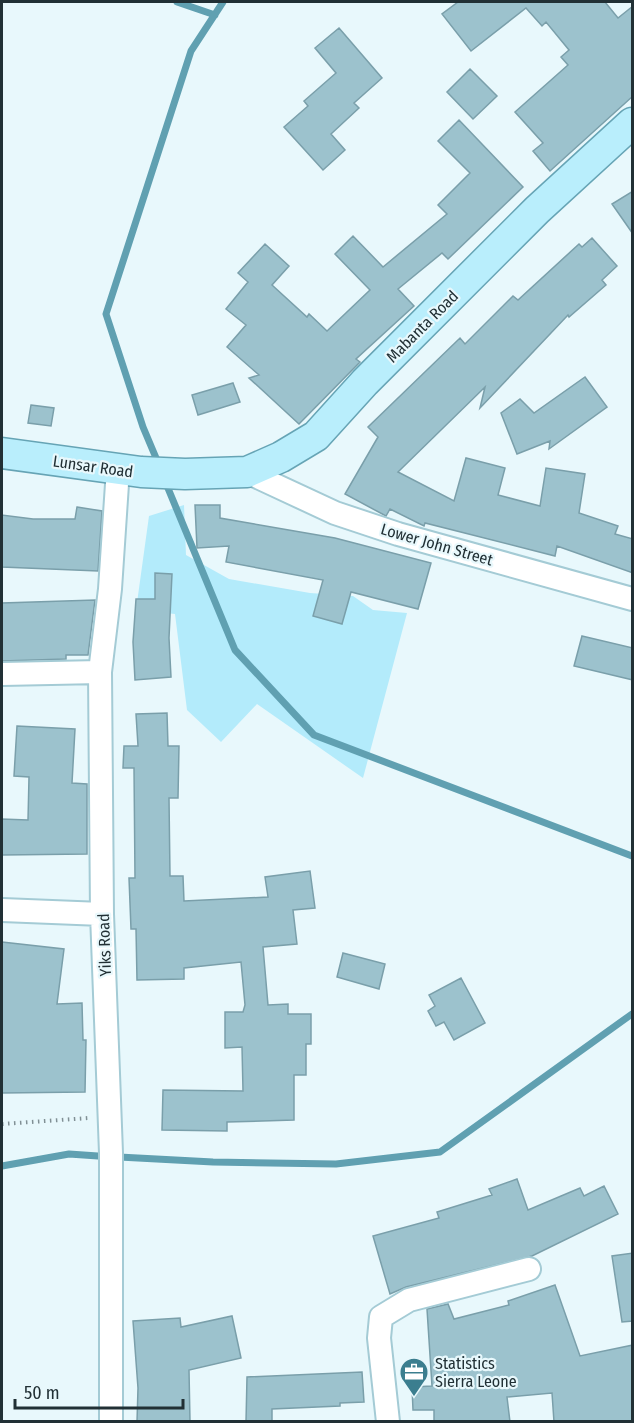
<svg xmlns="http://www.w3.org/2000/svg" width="634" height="1423" font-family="'Fira Sans Condensed',sans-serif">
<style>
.green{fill:#b3ebfb}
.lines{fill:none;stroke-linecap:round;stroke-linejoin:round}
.stream{stroke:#60a0b1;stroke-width:7}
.building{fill:#9cc2cd;stroke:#7a9faa;stroke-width:1.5}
.minor-casing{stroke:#a4cbd5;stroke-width:26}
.major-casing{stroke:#66a4b5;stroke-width:33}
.path{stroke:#819095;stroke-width:4;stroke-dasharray:1.5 4.5;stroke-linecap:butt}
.minor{stroke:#fff;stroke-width:22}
.major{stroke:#b9eefc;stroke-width:30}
.labels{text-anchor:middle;stroke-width:4.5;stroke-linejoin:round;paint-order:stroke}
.street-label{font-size:16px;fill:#213035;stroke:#e8f8fc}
.poi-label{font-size:16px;fill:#213035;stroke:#e8f8fc;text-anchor:start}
</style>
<rect width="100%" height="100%" fill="#e8f8fc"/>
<path class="green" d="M184,505L186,555L229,579L310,593L353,596L373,610L407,613L363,778L257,704L221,742L187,710L175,614L136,610L149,516Z"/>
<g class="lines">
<path class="stream" d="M177,2L215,15
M159,465L143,427L106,314L191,51L223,2
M165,481L235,650L314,735L632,856
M119,1157L213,1162L336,1164L440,1152L632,1014
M2,1166L69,1154L98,1156"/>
</g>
<path class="building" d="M458,2H605L618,18L633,6V96L550,171L533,151L543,143L515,112L568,65L561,57L569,50L546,22L542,26L526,8L471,51L442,14Z
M339,28L382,78L354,103L359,108L331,134L345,150L323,170L284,127L308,106L304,101L336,73L315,48Z
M470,69L497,96L473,119L447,92Z
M459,120L523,187L448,259L442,253L398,289L414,306L356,359L360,362L299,424L249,378L259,375L227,347L246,325L226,309L248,282L238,273L265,244L289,266L272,285L307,317L309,314L327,331L370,290L335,254L353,236L383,267L447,214L438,205L470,173L438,141Z
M633,191V234L612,204Z
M592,238L617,266L602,280L606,285L569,317L568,315L480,408L485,387L398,472L454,501L466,458L505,468L498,495L540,506L546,468L585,474L579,513L618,526L615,534L633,539V573L557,546L555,556L425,523L424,526L390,509L386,516L345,494L378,437L368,427L460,338L465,344L513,296L518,300L579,244L582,247Z
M585,377L607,407L549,449L550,441L517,454L501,413L520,399L534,413Z
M233,383L240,402L198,415L192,395Z
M31,405L54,408L51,426L28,423Z
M195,505H220V518L335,538L431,563L418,609L351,592L342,624L313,616L323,580L226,562L229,546L197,548Z
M77,507L102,511L98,571L2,567V515L33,519H75Z
M155,573L172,574L169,638L171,677L135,680L133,642L136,599H155Z
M95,600L88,655H66V659L2,661V603Z
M582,636L633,648V680L574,666Z
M167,713L168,746H179L178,798H169L170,876H183L184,901L268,897L265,877L310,871L315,908L293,910L297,944L263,947L268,1005L288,1004V1014H311V1044H306V1075H294V1120L227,1122V1131L162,1130L163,1090L243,1091L242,1047L225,1048V1012H243L245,1005L241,962L184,968V979L137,980L136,929H131L129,878H135L134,768H123L124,746H138L136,714Z
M17,726L75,729L72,783L87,784V854L2,855V819L28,820L29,777L14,776Z
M2,942L64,949L57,1004L82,1003L83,1040H86L85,1092L2,1093Z
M343,953L385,964L379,989L337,977Z
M461,978L485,1023L454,1040L444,1022L436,1026L428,1011L435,1006L429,995Z
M517,1179L528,1210L580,1188L584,1196L604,1186L618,1214L532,1256L406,1287L390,1294L373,1236L439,1218L437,1212L492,1195L489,1189Z
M633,1253V1321L622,1322L612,1256Z
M555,1285L580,1356L633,1345V1422H554L552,1393L507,1397L510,1422H434V1410H413L412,1387L432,1386L427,1309L448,1304L454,1319L509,1305L508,1301Z
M232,1316L241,1358L189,1370L190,1422H137L138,1388L133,1321L180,1318L181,1327Z
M362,1372L364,1402L340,1403V1406L272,1409V1422H246L247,1377Z"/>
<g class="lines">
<g class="minor-casing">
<path id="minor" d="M247,472L335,513L398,534L632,599
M2,674L100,672
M2,910L102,914
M111,1422V1153L102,914L100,672L110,589L118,469
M388,1422L379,1338L381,1317L409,1300L529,1269"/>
</g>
<g class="major-casing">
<path id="major" d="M2,453L141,472L185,474L247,472L281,457L316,436L365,382L537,210L632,123"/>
</g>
<path class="path" d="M2,1124L89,1118"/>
<use href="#minor" class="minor"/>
<use href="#major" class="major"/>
</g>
<defs>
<g id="office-pin" transform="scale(1.5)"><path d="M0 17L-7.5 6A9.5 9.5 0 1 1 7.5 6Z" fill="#3b7e8f" stroke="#e8f8fc"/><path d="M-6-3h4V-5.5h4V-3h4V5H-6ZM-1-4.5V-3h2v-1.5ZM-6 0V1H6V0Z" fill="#fff"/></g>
</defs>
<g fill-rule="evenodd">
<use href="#office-pin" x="414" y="1372"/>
</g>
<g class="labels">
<g class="street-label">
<text transform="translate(422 326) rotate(-45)" y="6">Mabanta Road</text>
<text transform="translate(93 466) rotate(8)" y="6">Lunsar Road</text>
<text transform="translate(437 544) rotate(16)" y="6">Lower John Street</text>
<text transform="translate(104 945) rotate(-92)" y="6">Yiks Road</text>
</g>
<g class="poi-label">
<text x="435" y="1369">Statistics<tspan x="435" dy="18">Sierra Leone</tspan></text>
</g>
</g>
<rect width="634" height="1423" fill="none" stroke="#213035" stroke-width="6"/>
<path d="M15 1399v9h168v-9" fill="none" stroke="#213035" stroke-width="3"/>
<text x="24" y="1399" font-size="18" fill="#213035" stroke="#e8f8fc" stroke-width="4.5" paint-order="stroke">50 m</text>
</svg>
